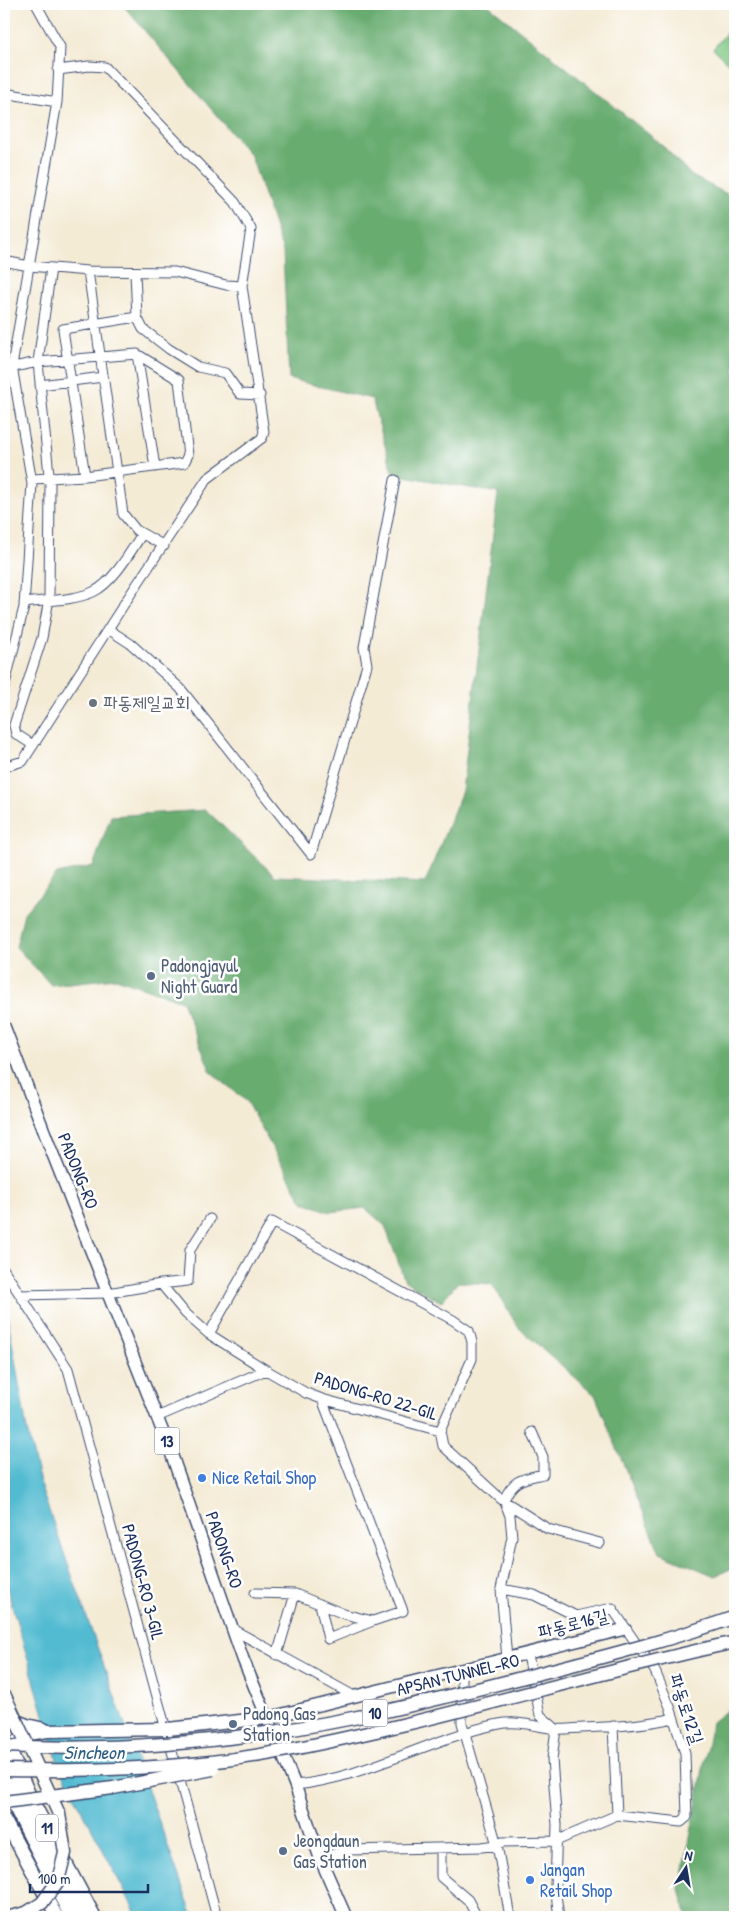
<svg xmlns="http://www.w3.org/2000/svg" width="739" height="1921" font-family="'Patrick Hand','Poor Story',sans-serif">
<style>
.green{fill:#7fc782;stroke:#4d7b70}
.forest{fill:#67ac70;stroke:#416e67}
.water{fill:#53bbd1;stroke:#377598}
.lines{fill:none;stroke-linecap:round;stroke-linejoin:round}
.minor-casing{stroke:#3c4b70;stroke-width:11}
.major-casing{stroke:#3c4b70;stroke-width:14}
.highway-casing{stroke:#3c4b70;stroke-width:15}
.minor{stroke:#fff;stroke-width:9}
.major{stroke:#fff;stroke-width:11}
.highway{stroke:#fff;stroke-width:12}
.highway-bridge-casing{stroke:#3c4b70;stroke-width:15;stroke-linecap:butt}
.highway-bridge{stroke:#fff;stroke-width:12}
.worship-dot{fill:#6b7280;stroke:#fff;stroke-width:2}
.service-dot{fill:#5c6f8a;stroke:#fff;stroke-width:2}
.shop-dot{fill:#3f7fe0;stroke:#fff;stroke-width:2}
.labels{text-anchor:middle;stroke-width:5;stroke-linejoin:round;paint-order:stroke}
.shield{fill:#fff;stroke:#5f6d8e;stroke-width:1}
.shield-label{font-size:16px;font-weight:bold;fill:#1b2f5e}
.worship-label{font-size:18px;fill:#5b616d;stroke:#fff;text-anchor:start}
.service-label{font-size:18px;fill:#4e5e75;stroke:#fff;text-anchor:start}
.street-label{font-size:18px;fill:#1b2f5e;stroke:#fff}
.shop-label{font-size:18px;fill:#366cbe;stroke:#fff;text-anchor:start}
.water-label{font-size:19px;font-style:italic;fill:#2f6086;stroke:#fff}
</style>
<rect width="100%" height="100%" fill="#fff"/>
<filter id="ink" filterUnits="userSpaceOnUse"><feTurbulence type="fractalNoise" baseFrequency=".02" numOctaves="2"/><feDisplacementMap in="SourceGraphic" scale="10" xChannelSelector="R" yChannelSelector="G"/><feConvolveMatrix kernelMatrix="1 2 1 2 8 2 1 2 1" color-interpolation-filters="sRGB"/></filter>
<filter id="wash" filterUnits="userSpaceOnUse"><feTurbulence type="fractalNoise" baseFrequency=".0096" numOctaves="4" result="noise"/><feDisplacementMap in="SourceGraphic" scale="20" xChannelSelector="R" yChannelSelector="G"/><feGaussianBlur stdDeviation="1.12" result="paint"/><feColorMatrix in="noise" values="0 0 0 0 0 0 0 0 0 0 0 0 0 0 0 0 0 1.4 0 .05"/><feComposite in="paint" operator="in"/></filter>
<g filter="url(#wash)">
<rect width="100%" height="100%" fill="#f4ebd5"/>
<path class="green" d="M735,22V70L713,49Z"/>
<path class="forest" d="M122,4H487L661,144L692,176L735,198V1567L715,1576L660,1553L595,1395L518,1327L492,1284L458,1282L441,1302L405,1281L385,1226L365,1208L330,1212L303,1202L246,1101L211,1072L182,1001L116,978L51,985L16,947L24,913L57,874L93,866L111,816L206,810L275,876L425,883L462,791L498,493L393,474L372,399L289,379L283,252L251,156Z
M735,1704V1917H687L680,1889L712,1722Z"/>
<path class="water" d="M4,1312L8,1319L27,1430L42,1491L193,1917H138L59,1766L4,1578Z"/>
</g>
<g filter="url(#ink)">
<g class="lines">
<g class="minor-casing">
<path id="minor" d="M58,70L89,66L105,67L235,202L251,229L242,286
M4,93L57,102
M4,261L29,266L88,271L175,272L226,285L242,286L264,432L262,438L207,479L126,601L23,761L4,767
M88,271L123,514L136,530L164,546
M135,272L137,317
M137,354L155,467
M4,369L38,362L137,354L179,380L188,455L184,463L85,476C78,427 70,378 63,329L137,317L143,329L169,349L198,367L225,373L240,394L260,395
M40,385L103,377
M32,479L85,476
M24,603C47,600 72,601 93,592C113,583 131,551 142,534
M108,629L131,644L180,688L311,854L367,665L364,647L395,480
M4,688L24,607L32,483L12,366L57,102L60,47L36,4
M33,745L16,734L14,725L42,638L49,599L50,485L38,362L51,268
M4,1270L68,1369L217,1917
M161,1284L188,1281L190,1250L210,1219
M20,1295L108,1293L161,1284L185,1313L209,1334L266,1370L306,1393L322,1399L440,1431L443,1446L501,1499L548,1529L600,1543
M209,1334L272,1222L453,1320L469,1331L472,1342V1359L440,1431
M157,1417L266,1370
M255,1593L295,1594L344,1614L373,1621L403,1611L322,1399
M320,1604L328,1639L373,1621
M234,1630L354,1696
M277,1655L295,1594
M522,1656L528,1655L540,1715L556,1729L552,1759L557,1825L555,1887L559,1917
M507,1659L501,1589L512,1537L510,1516L504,1500C513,1479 522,1479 543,1474V1457L532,1432
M468,1668L462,1669V1723L497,1845L510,1917
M613,1726L617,1815
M295,1785C367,1778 429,1738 499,1724C518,1720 537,1727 556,1729C564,1730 574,1728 582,1728C612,1727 645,1725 673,1718
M441,1848V1877L468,1900L477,1917
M320,1858L348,1850L482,1847L497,1845L502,1842L556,1841L617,1815L681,1822L687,1817L685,1753L670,1707L655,1671L612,1608L576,1616L534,1595L501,1589"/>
</g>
<g class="major-casing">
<path id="major" d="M4,1026L50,1147L170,1450L243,1659L295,1785L320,1858L346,1917
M267,1718L625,1629"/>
</g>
<g class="highway-casing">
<path id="highway" d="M4,1716L27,1725L44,1729
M168,1729L267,1718
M4,1737L31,1798L95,1917
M17,1744V1741L29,1734L47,1731L166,1729
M4,1763L82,1917
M4,1786L71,1917
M4,1819L57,1917"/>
</g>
<use href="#minor" class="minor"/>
<use href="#major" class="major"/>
<use href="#highway" class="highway"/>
<g class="highway-bridge-casing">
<path id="highway-bridge" d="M4,1694L59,1814L65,1853L58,1881L42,1903L26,1913L10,1917L4,1916
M166,1729H168
M4,1746C120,1752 239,1741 353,1718C412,1706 470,1691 529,1676C598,1658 668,1641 735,1617
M4,1770C93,1771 184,1769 272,1753C428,1724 580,1676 735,1642
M4,1802L113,1788L213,1769"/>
</g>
<use href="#highway-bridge" class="highway-bridge"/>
</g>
</g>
<circle class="worship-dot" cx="93" cy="703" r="5"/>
<g class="service-dot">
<circle cx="151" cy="976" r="5"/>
<circle cx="233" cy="1724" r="5"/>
<circle cx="283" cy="1851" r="5"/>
</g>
<g class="shop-dot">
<circle cx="202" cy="1478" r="5"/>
<circle cx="530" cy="1880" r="5"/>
</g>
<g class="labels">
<g class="shield">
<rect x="154.5" y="1427.5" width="25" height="27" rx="4"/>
<rect x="362.5" y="1699.5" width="25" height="27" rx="4"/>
<rect x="36" y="1814.5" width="22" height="27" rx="4"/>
</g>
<g class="shield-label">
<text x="167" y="1447">13</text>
<text x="375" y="1719">10</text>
<text x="47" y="1834">11</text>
</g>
<g class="worship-label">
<text x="103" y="709">파동제일교회</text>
</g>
<g class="service-label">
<text x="161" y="972">Padongjayul<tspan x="161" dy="21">Night Guard</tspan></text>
<text x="243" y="1720">Padong Gas<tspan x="243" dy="21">Station</tspan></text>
<text x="293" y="1847">Jeongdaun<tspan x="293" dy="21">Gas Station</tspan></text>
</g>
<g class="street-label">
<text transform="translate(78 1171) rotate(68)" y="6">PADONG-RO</text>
<text transform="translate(376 1396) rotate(17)" y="6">PADONG-RO 22-GIL</text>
<text transform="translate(224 1550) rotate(71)" y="6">PADONG-RO</text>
<text transform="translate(143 1582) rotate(75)" y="6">PADONG-RO 3-GIL</text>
<text transform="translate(573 1624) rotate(-15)" y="6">파동로16길</text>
<text transform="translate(458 1675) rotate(-14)" y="6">APSAN TUNNEL-RO</text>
<text transform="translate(686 1709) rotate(71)" y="6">파동로12길</text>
</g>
<g class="shop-label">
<text x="212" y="1484">Nice Retail Shop</text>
<text x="540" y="1876">Jangan<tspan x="540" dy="21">Retail Shop</tspan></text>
</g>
<g class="water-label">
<text x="94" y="1759">Sincheon</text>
</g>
</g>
<rect width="739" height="1921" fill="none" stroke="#fff" stroke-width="20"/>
<g transform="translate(686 1868) rotate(12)" stroke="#ffffff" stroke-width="4" paint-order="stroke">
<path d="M0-4L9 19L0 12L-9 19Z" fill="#1b2f5e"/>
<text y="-8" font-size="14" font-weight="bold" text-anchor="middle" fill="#1b2f5e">N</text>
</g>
<path d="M30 1884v8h118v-8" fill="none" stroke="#1b2f5e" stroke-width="2.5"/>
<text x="38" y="1884" font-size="15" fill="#1b2f5e" stroke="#ffffff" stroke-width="4" paint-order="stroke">100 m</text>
</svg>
